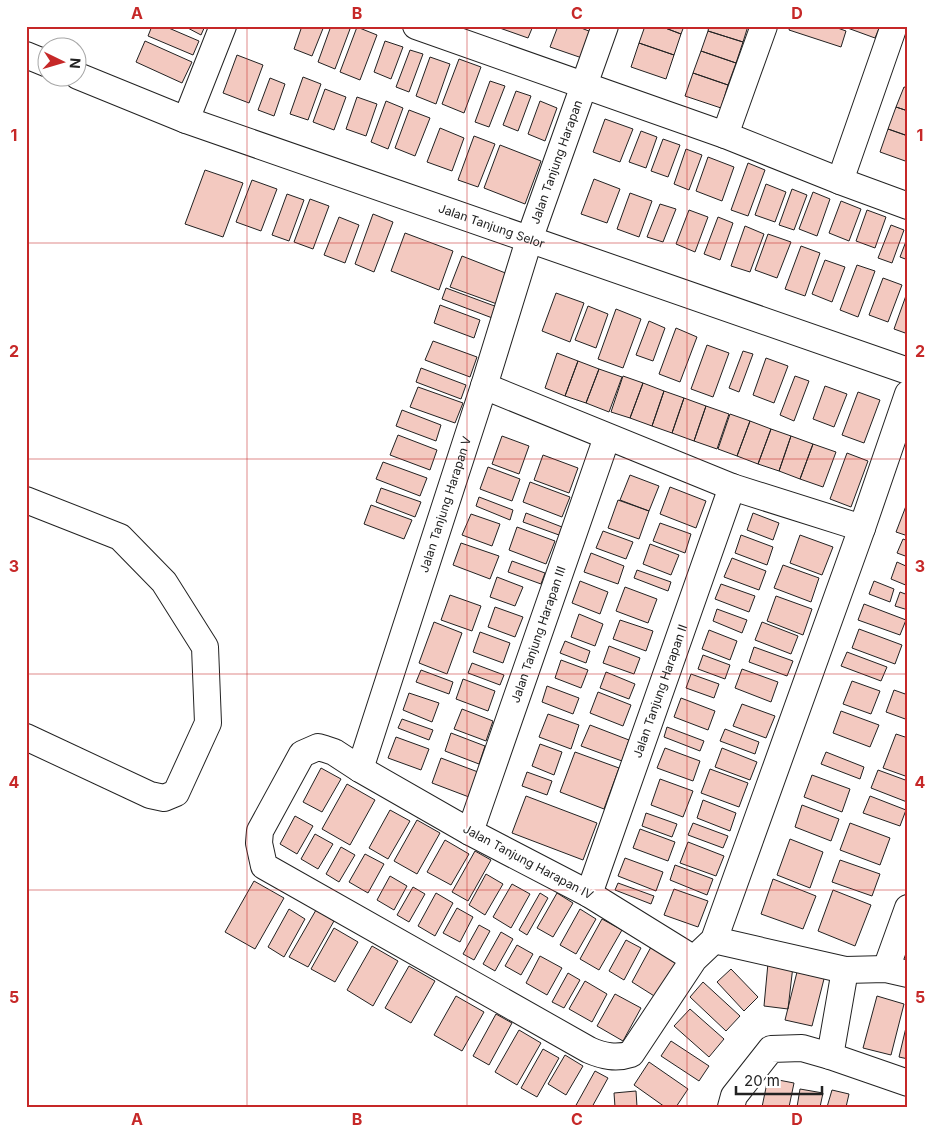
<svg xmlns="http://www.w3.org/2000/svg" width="934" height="1133" font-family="Inter,sans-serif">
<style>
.building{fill:#f3c9c0;stroke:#222}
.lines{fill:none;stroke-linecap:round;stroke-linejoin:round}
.minor-casing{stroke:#222;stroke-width:28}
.minor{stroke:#fff;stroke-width:26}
.grid{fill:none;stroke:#c62828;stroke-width:1;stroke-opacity:0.55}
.labels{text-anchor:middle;stroke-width:4;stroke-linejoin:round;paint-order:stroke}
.street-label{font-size:12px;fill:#222;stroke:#fff}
.neatline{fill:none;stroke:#c62828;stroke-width:2}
.grid-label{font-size:16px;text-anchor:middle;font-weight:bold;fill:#c62828}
</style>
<rect width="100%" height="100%" fill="#fff"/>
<path class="building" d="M152,26H164L199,41L193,55L148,36Z
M184,26H205L201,35Z
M302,26H324L312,56L294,49Z
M331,26H343L350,29L335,69L318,62Z
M494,26H533L528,38Z
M558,26H576L594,33L585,59L550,47Z
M645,26H660L681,34L674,55L639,43Z
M660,26H684L681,34Z
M709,26H748L743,42L708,31Z
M790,26H832L846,31L841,47L789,30Z
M842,26H880L875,38Z
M357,27L377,35L360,80L340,72Z
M708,31L743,42L736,63L701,51Z
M145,41L192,62L182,83L136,62Z
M385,41L403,47L391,79L374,72Z
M639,43L674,55L666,79L631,67Z
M410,50L423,54L409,92L396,87Z
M701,51L736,63L728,85L693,73Z
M237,55L263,65L249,103L223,93Z
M430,57L450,64L436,104L416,96Z
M459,59L481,67L464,113L442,104Z
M693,73L728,85L721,108L685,96Z
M303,77L321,84L308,120L290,114Z
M270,78L285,84L274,116L258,110Z
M490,81L505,86L489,127L475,122Z
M904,87L908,88V111L896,107Z
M325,89L346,97L334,130L313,122Z
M516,91L531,96L518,131L503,125Z
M357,97L377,104L366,136L346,129Z
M386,101L403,108L388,149L371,142Z
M540,101L557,108L545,141L528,134Z
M896,107L908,111V136L888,129Z
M409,110L430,118L415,156L395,148Z
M605,119L633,129L620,162L593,152Z
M440,128L464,138L452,171L427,162Z
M888,129L908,136V162L880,152Z
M641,131L657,137L646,168L629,162Z
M474,136L495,144L478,187L458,180Z
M663,139L680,145L668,177L651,171Z
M500,145L541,161L525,204L484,188Z
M686,149L702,155L689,190L674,184Z
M708,157L734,167L722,201L696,191Z
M748,163L765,170L748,216L731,210Z
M205,170L243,183L223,237L185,224Z
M594,179L620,189L607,223L581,214Z
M252,180L277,189L261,231L236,222Z
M766,184L786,192L775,222L755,215Z
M792,189L807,195L794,230L779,225Z
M813,192L830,199L817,236L799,229Z
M630,193L652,201L639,237L617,229Z
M287,194L304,200L289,241L272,235Z
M310,199L329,206L313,249L294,242Z
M841,201L861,209L849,241L829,233Z
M660,204L676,209L663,242L647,237Z
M689,210L708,217L695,252L676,244Z
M867,210L886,217L875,248L856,241Z
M373,214L393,222L374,272L355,264Z
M339,217L359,225L345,263L324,255Z
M718,217L733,223L720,260L704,254Z
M891,225L904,230L892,263L878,258Z
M745,226L764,234L750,272L731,266Z
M405,233L453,251L439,290L391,271Z
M768,234L791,242L777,278L755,270Z
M908,236V260L900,257Z
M801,246L820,253L805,296L785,289Z
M462,256L508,274L497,304L450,287Z
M825,260L845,267L832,302L812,294Z
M857,265L875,271L858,317L840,310Z
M883,278L902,285L888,322L869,315Z
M446,288L500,308L495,319L442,299Z
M908,290V334L894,329Z
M556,293L584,303L570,342L542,331Z
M440,305L480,320L474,338L434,323Z
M588,306L608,314L596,348L575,340Z
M616,309L641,319L623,368L598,359Z
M649,321L665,328L653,361L636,355Z
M676,328L697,337L680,382L659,374Z
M433,341L477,357L470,377L425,360Z
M707,345L729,353L713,397L691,389Z
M743,351L753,354L739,392L729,388Z
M557,353L578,361L565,396L545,388Z
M766,358L788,366L774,403L753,395Z
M578,361L599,369L586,403L565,396Z
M421,368L466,385L461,399L416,382Z
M599,369L622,377L609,412L586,403Z
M623,376L643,383L630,418L611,412Z
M795,376L809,381L794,421L780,415Z
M643,383L664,391L652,426L630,418Z
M825,386L847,394L834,427L813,419Z
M418,387L463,403L455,423L410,407Z
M664,391L684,398L672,433L652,426Z
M858,392L880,400L864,443L842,435Z
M684,398L706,406L694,441L672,433Z
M706,406L729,414L717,449L694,441Z
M402,410L441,425L436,441L396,426Z
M730,414L750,421L737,456L718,449Z
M750,421L771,429L758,464L737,456Z
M771,429L791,436L779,471L758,464Z
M398,435L437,450L430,470L390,455Z
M502,436L529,446L519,474L492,464Z
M791,436L813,444L800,479L779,471Z
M813,444L836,452L823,487L800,479Z
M847,453L868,461L851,507L830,499Z
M543,455L578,468L569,493L534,480Z
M383,462L427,478L420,496L376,479Z
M488,467L520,479L512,501L480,489Z
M630,475L659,486L649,511L620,500Z
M530,482L570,497L562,517L523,502Z
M670,487L706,501L696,528L660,514Z
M381,488L421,502L415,517L376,502Z
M479,497L513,510L510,520L476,506Z
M618,500L649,511L639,539L608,528Z
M371,505L412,520L404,539L364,524Z
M906,506H908V536L896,532Z
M526,513L562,527L559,535L523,522Z
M753,513L779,523L773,540L747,530Z
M471,514L500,524L492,546L462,535Z
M660,523L691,534L685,553L653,541Z
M517,527L555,541L546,564L509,550Z
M603,531L633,542L626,559L596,548Z
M741,535L773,547L767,565L735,553Z
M800,535L833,547L822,575L790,563Z
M903,539L908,541V557L897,553Z
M461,543L499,556L490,579L453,565Z
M650,544L679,555L671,575L643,564Z
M591,553L624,566L618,584L584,572Z
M732,558L766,571L759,590L724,577Z
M512,561L545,573L541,584L508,572Z
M897,562L908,567V586L891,579Z
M783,565L819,578L811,602L774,588Z
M637,570L671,582L668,591L634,578Z
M497,577L523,587L515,606L490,597Z
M580,581L608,592L600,614L572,603Z
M874,581L894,589L890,602L869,594Z
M721,584L755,596L749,612L715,599Z
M625,587L657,599L648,623L616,611Z
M900,592L908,595V610L895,606Z
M450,595L481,606L472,631L441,620Z
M776,596L812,609L803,635L767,621Z
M864,604L906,620L900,635L858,620Z
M495,607L523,617L515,637L488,627Z
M717,609L747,620L742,633L713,621Z
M579,614L603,624L595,646L571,637Z
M620,620L653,631L646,651L613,639Z
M434,622L462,633L447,674L419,663Z
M762,622L798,636L791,654L755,640Z
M859,629L902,645L895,664L852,648Z
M709,630L737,641L730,660L702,649Z
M480,632L510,643L503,663L473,652Z
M565,641L590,651L586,663L560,653Z
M609,646L640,658L634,674L603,663Z
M754,647L793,661L787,676L749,662Z
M847,652L887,667L881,681L841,666Z
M703,655L730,665L725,679L698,669Z
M561,660L588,670L581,688L555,678Z
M472,663L504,675L500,685L468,673Z
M742,669L778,682L771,702L735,688Z
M421,670L453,682L449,694L416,682Z
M606,672L635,684L629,699L600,688Z
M691,674L719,684L714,698L686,688Z
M463,679L495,691L488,711L456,699Z
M852,681L880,691L871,714L843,704Z
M547,686L579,698L573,714L542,702Z
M894,690L908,695V720L886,712Z
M598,692L631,705L623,726L590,713Z
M409,693L439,703L432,722L403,710Z
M681,698L715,711L708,730L674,717Z
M742,704L775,716L766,738L733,726Z
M462,709L493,721L486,741L454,729Z
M841,711L879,725L870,747L833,733Z
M548,714L579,725L571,749L539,737Z
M402,719L433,730L429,740L398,728Z
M590,725L629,740L622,761L581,746Z
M667,727L704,741L700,751L664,737Z
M725,729L759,742L755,754L720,741Z
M451,733L485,746L479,764L445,751Z
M896,734L908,738V777L883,768Z
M396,737L429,749L421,770L388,758Z
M540,744L562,752L554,775L532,766Z
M665,748L700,761L693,781L657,768Z
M722,748L757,762L750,780L715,767Z
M575,752L619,768L604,809L560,792Z
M826,752L864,767L860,779L821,764Z
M441,758L478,772L469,797L432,783Z
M321,768L341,779L322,812L303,802Z
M710,769L748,783L739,807L701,793Z
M878,770L908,781L907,802L871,788Z
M527,772L552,781L547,795L522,786Z
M812,775L850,789L842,812L804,797Z
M660,779L693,791L683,817L651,805Z
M347,784L375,800L350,845L322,829Z
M526,796L597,823L583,860L512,833Z
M870,796L906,810L900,826L863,813Z
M703,800L736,813L730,831L697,818Z
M802,805L839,819L831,841L795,827Z
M390,810L410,821L388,859L369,848Z
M646,813L677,824L672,837L642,826Z
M295,816L313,826L297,854L280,844Z
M417,820L440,833L417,874L394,861Z
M693,823L728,836L723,848L688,835Z
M850,823L890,838L880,865L840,850Z
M640,829L675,842L668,861L633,848Z
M315,834L333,844L318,869L301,859Z
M790,839L823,852L810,888L777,875Z
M445,840L469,854L451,885L427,872Z
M688,842L724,856L716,876L680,863Z
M341,847L355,855L339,882L326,874Z
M475,851L491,860L468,901L452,892Z
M365,854L384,864L368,893L349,882Z
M625,858L663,872L656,891L618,876Z
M840,860L880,874L872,896L832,882Z
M675,865L713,879L707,895L670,880Z
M486,874L503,884L485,915L469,905Z
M390,876L407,886L394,910L377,900Z
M773,879L816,896L803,929L761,914Z
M254,881L284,898L255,949L225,932Z
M618,883L654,896L651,904L615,890Z
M512,884L530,894L511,928L493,917Z
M413,887L425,894L409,922L397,915Z
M674,889L708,901L698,927L664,915Z
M833,890L871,905L855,946L818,931Z
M436,893L453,903L435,936L418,926Z
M540,893L548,898L527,935L519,930Z
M557,893L573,903L553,937L537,928Z
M457,908L473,917L460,942L443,933Z
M289,909L305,919L284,957L268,947Z
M580,909L596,919L576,954L560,945Z
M316,910L334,921L308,967L289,957Z
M602,919L622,930L599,970L580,959Z
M479,925L490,931L474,960L463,954Z
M334,928L358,942L335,982L311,969Z
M501,932L513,939L495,971L483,964Z
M626,940L641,948L624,980L609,971Z
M517,945L533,954L521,975L505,966Z
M372,946L398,961L373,1006L347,990Z
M651,947L679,963L659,999L632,982Z
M540,956L562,968L547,995L526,983Z
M768,963L793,966L788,1009L764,1006Z
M409,966L435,981L411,1023L385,1008Z
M798,968L825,975L812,1026L785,1020Z
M731,969L758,997L744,1011L717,982Z
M568,973L580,980L564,1008L552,1002Z
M585,981L607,994L592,1022L569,1009Z
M703,982L740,1016L726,1031L690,997Z
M615,994L641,1008L623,1041L597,1026Z
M456,996L484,1012L462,1051L434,1035Z
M877,996L904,1004L891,1055L863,1048Z
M690,1009L724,1039L709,1057L674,1026Z
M496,1014L512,1023L489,1065L473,1056Z
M908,1019V1059L899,1057Z
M519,1030L541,1043L517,1085L495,1072Z
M671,1041L709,1066L699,1081L661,1056Z
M543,1049L559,1058L537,1097L521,1088Z
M565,1055L583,1066L566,1095L548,1084Z
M649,1062L688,1089L676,1107H665L634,1085Z
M595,1071L608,1078L592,1107H575Z
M768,1078L794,1083L789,1107H762Z
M800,1089L823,1093L820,1107H797Z
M832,1090L849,1094L846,1107H827Z
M636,1091L637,1107H615L614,1093Z"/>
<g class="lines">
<g class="minor-casing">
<g id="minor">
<path d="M416,26L725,135L840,181L908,206"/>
<path d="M26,55L48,64"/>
<path id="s1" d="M78,76L186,120L908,371"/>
<path d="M186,120L223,26"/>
<path d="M725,135L764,26"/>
<path d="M840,181L894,26"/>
<path d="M484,386L732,487L862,528"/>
<path d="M26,500L120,537L164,582L205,647L208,723L176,793L164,798L150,795L26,737"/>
<path id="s2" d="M360,769L484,386L529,240L605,26"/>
<path id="s3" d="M470,832L607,437"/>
<path id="s4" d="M589,894L732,487"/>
<path d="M714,940L845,970L886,969L908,974"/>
<path d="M694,959L589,894L470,832L360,769L334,752L325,749L318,747L302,754L260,831L259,843L264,866L589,1050C603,1056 616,1059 631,1054L694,959L714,940L862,528L908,394"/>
<path d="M886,969L908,908"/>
<path d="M830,1056L845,970"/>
<path d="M731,1107L734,1096L771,1049L802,1048L830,1056L908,1083"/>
</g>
</g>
<use href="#minor" class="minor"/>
</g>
<path class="grid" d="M247,26V1107M467,26V1107M687,26V1107M26,243H908M26,459H908M26,674H908M26,890H908"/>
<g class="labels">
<g class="street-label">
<text dy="4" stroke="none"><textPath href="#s2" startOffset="638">Jalan Tanjung Harapan</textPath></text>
<text dy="4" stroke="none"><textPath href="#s1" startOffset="440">Jalan Tanjung Selor</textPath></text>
<text dy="4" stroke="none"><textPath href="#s2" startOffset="278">Jalan Tanjung Harapan V</textPath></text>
<text dy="4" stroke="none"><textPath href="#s3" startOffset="209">Jalan Tanjung Harapan III</textPath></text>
<text dy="4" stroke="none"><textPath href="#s4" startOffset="215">Jalan Tanjung Harapan II</textPath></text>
<text transform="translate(528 862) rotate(28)" y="4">Jalan Tanjung Harapan IV</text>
</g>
</g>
<rect width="934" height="1133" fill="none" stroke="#ffffff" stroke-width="55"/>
<g transform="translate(62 62) rotate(95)"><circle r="24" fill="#ffffff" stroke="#a7a7a7"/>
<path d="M0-4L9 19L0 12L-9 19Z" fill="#c62828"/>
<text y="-8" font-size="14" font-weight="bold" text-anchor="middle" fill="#222222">N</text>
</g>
<path d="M736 1086v8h86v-8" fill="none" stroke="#222222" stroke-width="2.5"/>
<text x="744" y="1086" font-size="15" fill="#222222" stroke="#ffffff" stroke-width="4" paint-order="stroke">20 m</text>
<rect x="28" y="28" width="878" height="1078" class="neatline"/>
<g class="grid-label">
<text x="137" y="19">A</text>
<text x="357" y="19">B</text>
<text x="577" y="19">C</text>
<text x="797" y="19">D</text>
<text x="14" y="141">1</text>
<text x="920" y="141">1</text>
<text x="14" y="357">2</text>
<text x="920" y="357">2</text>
<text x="14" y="572">3</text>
<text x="920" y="572">3</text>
<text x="14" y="788">4</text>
<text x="920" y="788">4</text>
<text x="14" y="1003">5</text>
<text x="920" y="1003">5</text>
<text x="137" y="1125">A</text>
<text x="357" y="1125">B</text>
<text x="577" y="1125">C</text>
<text x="797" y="1125">D</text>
</g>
</svg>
